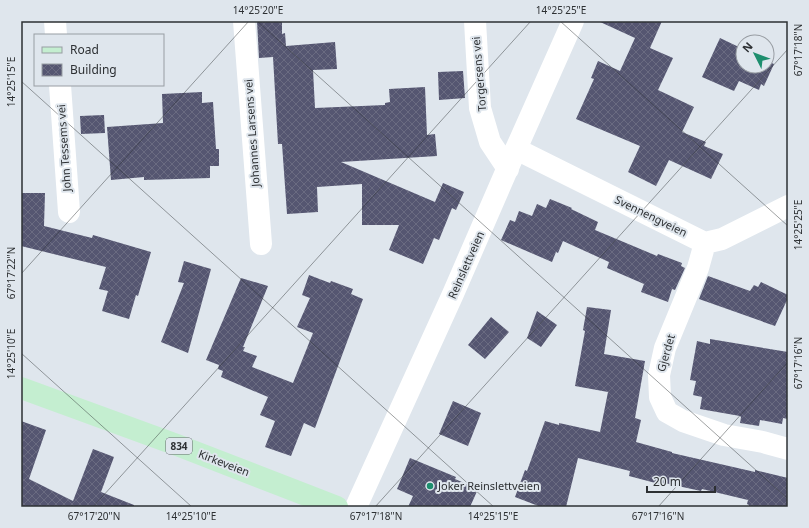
<svg xmlns="http://www.w3.org/2000/svg" width="809" height="528" font-family="'Noto Sans',sans-serif">
<style>
.building{fill:url(#building-cross-hatch)}
.lines{fill:none;stroke-linecap:round;stroke-linejoin:round}
.minor{stroke:#fff;stroke-width:22}
.major{stroke:#c4eed0;stroke-width:22}
.ticks{fill:none;stroke:#2d3033;stroke-width:1;stroke-opacity:0.45}
.poi-dot{fill:#1d8e6e;stroke:#dfe6ed;stroke-width:1.5}
.labels{text-anchor:middle;stroke-width:4;stroke-linejoin:round;paint-order:stroke}
.shield{fill:#dfe6ed;stroke:#62676b;stroke-width:1}
.shield-label{font-size:10px;font-weight:bold;fill:#2d3033}
.street-label{font-size:11px;fill:#2d3033;stroke:#dfe6ed}
.poi-label{font-size:11px;fill:#2d3033;stroke:#dfe6ed;text-anchor:start}
.neatline{fill:none;stroke:#2d3033;stroke-width:1.5}
.ticks-label{font-size:10px;text-anchor:middle;fill:#2d3033}
</style>
<defs>
<pattern id="building-cross-hatch" width="8" height="8" patternUnits="userSpaceOnUse"><rect width="8" height="8" fill="#555671"/><path d="M0 0l8 8M0 8l8-8" fill="none" stroke="#6a6b81"/></pattern>
</defs>
<rect width="100%" height="100%" fill="#dfe6ed"/>
<path class="building" d="M257,21H282V34L285,33L286,46L335,42L337,69L313,70L315,108L385,105V103L390,102L389,89L425,87L427,135L435,134L437,156L341,162L435,202L443,183L464,192L456,210L452,208L439,240L434,238L423,264L389,250L399,225H362V184L317,187L318,212L287,214L282,144H278L273,57L259,58Z
M598,21H662L650,48L673,58L658,90L694,107L682,132L706,142L704,146L723,154L711,179L669,160L656,186L628,172L640,146L576,119L594,79L591,78L598,61L620,71L635,38Z
M720,38L743,49V66H767V61L774,64L764,86L761,84L759,90L739,81L734,91L702,77Z
M463,71L465,98L439,100L438,72Z
M202,92V103L213,102L216,149H219V166H210V178L144,180V177L111,180L107,127L163,123L162,94Z
M104,115L105,133L81,134L80,116Z
M21,193H45L44,226L92,238L93,235L151,252L138,296L136,295L129,319L102,311L108,291L99,289L106,267L21,246Z
M550,199L572,208L571,209L598,222L595,230L657,256L658,254L682,263L681,266L685,268L675,290L672,289L668,302L641,292L644,284L607,268L609,262L563,241L558,253L556,252L552,262L501,240L510,220L515,222L519,211L532,216L537,204L546,208Z
M184,261L211,269L188,353L161,342L184,283L178,282Z
M309,275L330,283L331,281L353,289L351,294L363,299L315,428L304,423L291,456L265,447L275,421L260,415L268,397L221,377L223,371L218,369L219,365L206,360L241,278L268,286L243,347H245L243,351L257,356L252,367L293,383L313,333L297,327L310,298L302,295Z
M708,276L750,291L754,285L758,287L761,282L788,295V298L775,326L699,299Z
M587,307L611,310L604,354L645,361L635,418L641,420L636,442L672,452V453L755,472V470L788,478V507H749V505L747,504L748,500L702,489L701,491L664,483L663,485L629,476L630,471L578,458L566,507H541L515,497L525,470L527,471L545,421L559,425V423L600,432L608,392L575,386L585,331L583,330Z
M537,311L557,325L541,347L527,338Z
M491,317L509,332L485,359L468,345Z
M710,339L788,352V419L783,418L782,424L760,420L759,426L740,423L741,417L740,416L700,409L702,397L693,395L696,381L690,380L697,341L710,344Z
M453,401L481,413L468,446L439,434Z
M21,421L46,430L29,479L73,501L93,449L114,457L101,492L134,505V507H21Z
M410,458L456,477L455,479L478,489L470,507H408L413,496L397,489Z"/>
<g class="lines">
<path class="minor" d="M55,21L56,35
M244,21L261,244
M475,21L480,108L490,142L508,169
M60,85L69,212
M516,149L705,243L722,239L788,206
M705,243L698,268L665,348L659,375L660,397L667,412L683,421L724,435L763,442L788,449
M356,507L453,294L516,149L573,21"/>
<path class="major" d="M21,388L177,445L337,507"/>
</g>
<path class="ticks" d="M257,21L788,499M560,21L788,226M21,81L494,507M21,274L249,21M21,353L192,507M93,507L531,21M375,507L788,49M658,507L788,362"/>
<circle class="poi-dot" cx="430" cy="486" r="4"/>
<g class="labels">
<rect class="shield" x="166" y="438" width="26" height="16" rx="3"/>
<g class="shield-label">
<text x="179" y="450">834</text>
</g>
<g class="street-label">
<text transform="translate(479 74) rotate(-95)" y="4">Torgersens vei</text>
<text transform="translate(252 133) rotate(-94)" y="4">Johannes Larsens vei</text>
<text transform="translate(64 148) rotate(-94)" y="4">John Tessems vei</text>
<text transform="translate(651 216) rotate(26)" y="4">Svennengveien</text>
<text transform="translate(466 265) rotate(-66)" y="4">Reinslettveien</text>
<text transform="translate(666 353) rotate(-74)" y="4">Gjerdet</text>
<text transform="translate(224 463) rotate(21)" y="4">Kirkeveien</text>
</g>
<g class="poi-label">
<text x="438" y="490">Joker Reinslettveien</text>
</g>
</g>
<rect width="809" height="528" fill="none" stroke="#dfe6ed" stroke-width="44"/>
<rect x="34" y="34" width="130" height="52" fill="#dfe6ed" stroke="#989da3"/>
<rect x="42" y="47" width="20" height="6" fill="#c4eed0" stroke="#989da3"/>
<text x="70" y="54" font-size="12" fill="#2d3033">Road</text>
<rect x="42" y="64" width="20" height="12" fill="url(#building-cross-hatch)" stroke="#989da3"/>
<text x="70" y="74" font-size="12" fill="#2d3033">Building</text>
<g transform="translate(755 54) rotate(312)"><circle r="19" fill="#dfe6ed" stroke="#989da3"/>
<path d="M0-3L7 15L0 10L-7 15Z" fill="#1d8e6e"/>
<text y="-6" font-size="11" font-weight="bold" text-anchor="middle" fill="#2d3033">N</text>
</g>
<path d="M647 486v6h68v-6" fill="none" stroke="#2d3033" stroke-width="2"/>
<text x="653" y="486" font-size="12" fill="#2d3033" stroke="#dfe6ed" stroke-width="3" paint-order="stroke">20 m</text>
<rect x="22" y="22" width="765" height="484" class="neatline"/>
<g class="ticks-label">
<text x="258" y="14">14°25'20"E</text>
<text x="561" y="14">14°25'25"E</text>
<text transform="translate(798 50) rotate(-90)" y="4">67°17'18"N</text>
<text transform="translate(11 82) rotate(-90)" y="4">14°25'15"E</text>
<text transform="translate(798 225) rotate(-90)" y="4">14°25'25"E</text>
<text transform="translate(11 273) rotate(-90)" y="4">67°17'22"N</text>
<text transform="translate(11 354) rotate(-90)" y="4">14°25'10"E</text>
<text transform="translate(798 363) rotate(-90)" y="4">67°17'16"N</text>
<text x="94" y="520">67°17'20"N</text>
<text x="191" y="520">14°25'10"E</text>
<text x="376" y="520">67°17'18"N</text>
<text x="493" y="520">14°25'15"E</text>
<text x="658" y="520">67°17'16"N</text>
</g>
</svg>
